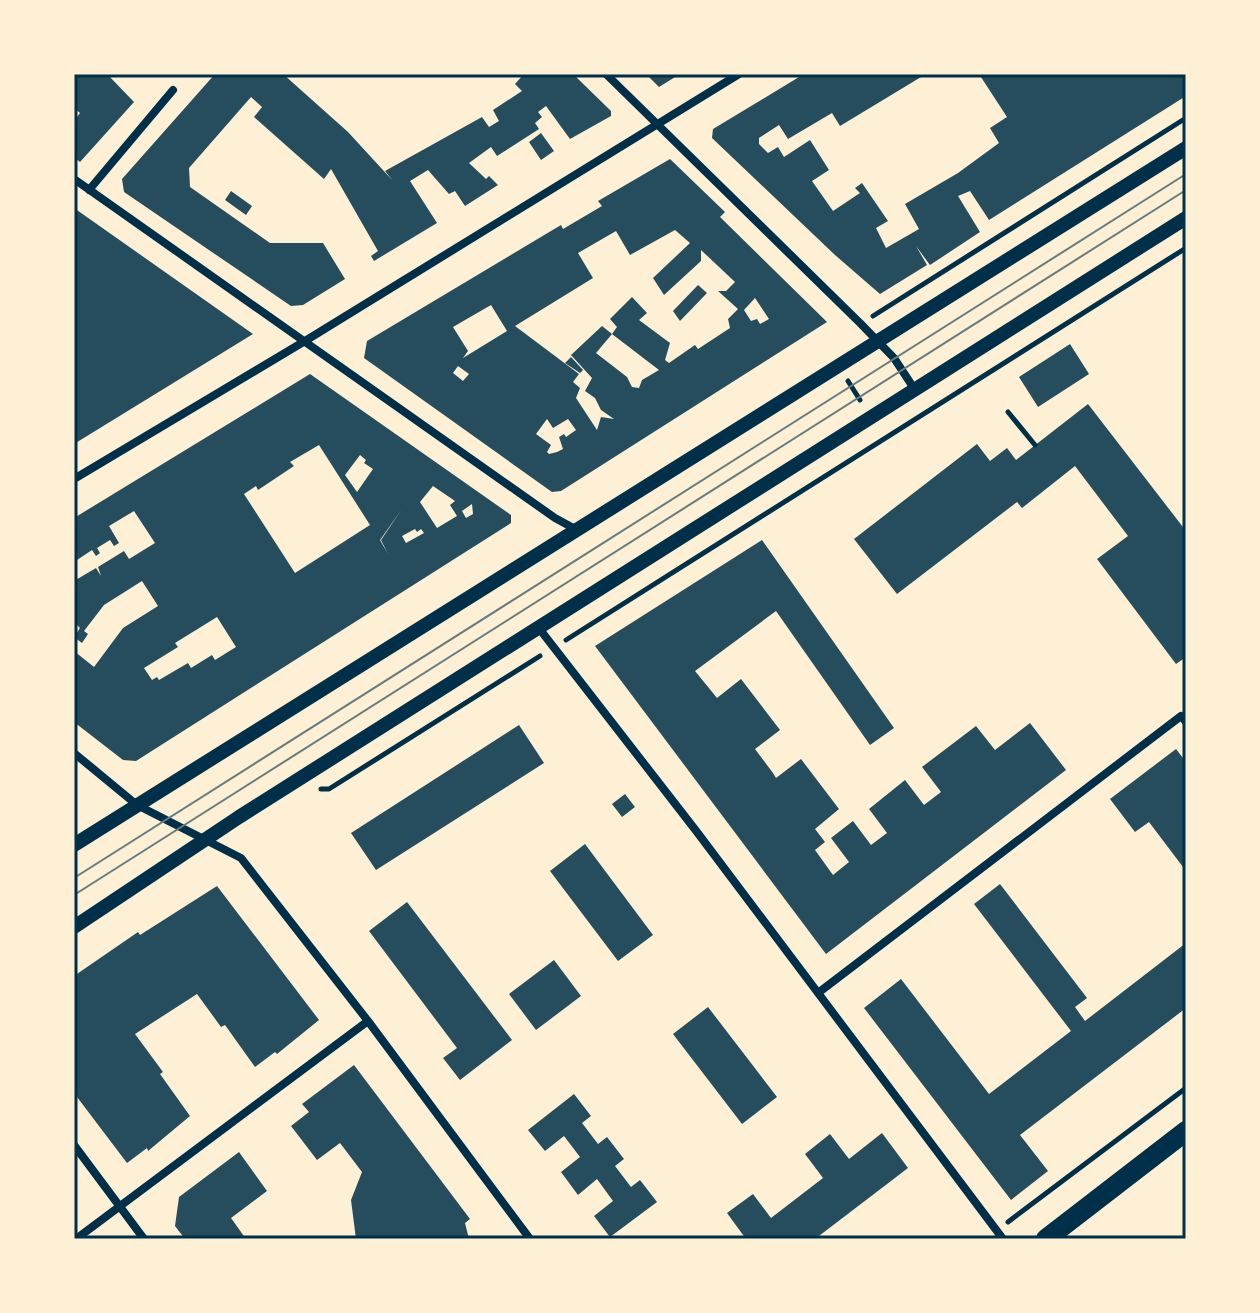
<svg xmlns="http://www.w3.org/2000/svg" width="1260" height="1313" font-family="'Exo 2',sans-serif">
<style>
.building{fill:#264d5e;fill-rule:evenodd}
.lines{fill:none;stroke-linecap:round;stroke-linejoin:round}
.path{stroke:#003049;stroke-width:5}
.minor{stroke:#003049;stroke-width:8}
.tertiary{stroke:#003049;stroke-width:14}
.primary{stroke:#003049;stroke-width:20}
.tram{stroke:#657d81;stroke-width:2}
.neatline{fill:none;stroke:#003049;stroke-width:3}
</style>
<rect width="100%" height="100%" fill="#fdf0d5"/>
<path class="building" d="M74,74H107L134,102L80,162L74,157V121L80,113L74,108Z
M215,74H283L348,132L393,181L385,171L482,117L489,127L499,121L493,110L522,91L515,84L524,74H573L611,111V116L570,139L546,106L538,112L542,117L535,123L539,129L497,156L491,147L469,163L486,179L489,176L498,185L465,206L455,191L449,194L428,170L410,181L437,223L374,261L371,256L378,251L331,169L324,179L254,117L262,107L251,97L189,168L190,187L270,243H323L345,279L303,305L291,306L124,192L122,179Z
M646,74H680L659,87Z
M804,74H926L840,126L832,113L788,139L779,125L759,138V144L768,153L778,147L784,157L810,140L829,170L812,181L833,211L860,193L855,188L862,183L888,221L876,228L886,248L919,229L905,204L958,173L999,143L990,128L1007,117L979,74H1186V96L989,220L970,191L958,196L980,232L930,265L916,246L927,265L880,294L835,255L712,138L713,129Z
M541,133L554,151L541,160L529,142Z
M670,159L725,212L720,217L827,322L561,491L552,492L364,358L367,341L561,225L563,229L602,206L598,201ZM675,230L690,243L653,278L664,295L701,261V250L735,282L726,291H718L738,309L728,319L730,328L698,349L695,345L669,363L665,360L670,343L639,320L647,313L632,297L610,319L617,327L612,334L659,370L642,380L639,388L632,387L627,377L596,353L612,334L602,326L571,355L592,378L585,391L595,398L601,410L614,419L601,417L597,430L576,398L580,388L573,382L579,374L515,326L593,278L578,253L616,231L630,255ZM755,298L769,319L760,324L757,319L751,321L744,310ZM491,305L507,331L463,358L468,351L453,327ZM458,366L469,374L463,381L453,373ZM547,419L553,428L568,419L576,430L566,437L564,434L559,437L563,449L557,452L549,454L547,452L551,445L536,434Z
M231,191L252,206L246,215L225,200Z
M74,208L253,334L74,444Z
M698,285L707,293L680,321L673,311Z
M1070,344L1089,374L1038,407L1019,377Z
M571,357L583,370L580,373L565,363Z
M310,374L511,515V523L136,761L123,760L74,722V651L94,667L123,628L158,606L142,581L104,605L84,631L88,634L82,643L74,637L80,628L74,622V581L96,568L101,576L98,567L124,551L129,559L155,543L134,511L109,526L119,543L114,546L110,540L97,548L100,553L96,556L92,550L74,562V518ZM319,445L370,525L295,573L244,494L256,486L258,490L294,466L290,462ZM360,455L366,460L364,463L373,469L357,492L345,475ZM433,486L455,501L450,505L457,516L437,528L420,502ZM472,504L473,514L466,518L462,511ZM402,509L381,540L388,554L380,540ZM415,529L417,532L421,529L424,533L406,543L402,536ZM217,617L236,647L215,660L212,655L191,668L188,663L159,680L157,677L152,680L144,668L178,647L175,643Z
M1088,404L1186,531V657L1176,664L1097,559L1128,536L1075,466L1022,508L1017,502L897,594L854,539L977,444L990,461L1007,448L1016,460Z
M762,540L894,728L870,745L776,611L695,671L717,698L741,679L780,730L755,749L773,773L776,778L801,759L839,809L815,829L825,842L815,850L833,875L849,862L831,838L853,821L871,845L887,833L869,809L905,780L924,805L941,792L922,767L976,726L995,750L1030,723L1066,770L826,954L595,646Z
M519,725L544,763L376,870L351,833Z
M1176,749L1186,762V871L1149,822L1135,832L1110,799Z
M625,794L635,807L622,817L612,804Z
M585,844L653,935L618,961L550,871Z
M1000,884L1087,998L1075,1007L1085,1021L1186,943V1008L1020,1135L1048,1171L1011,1200L864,1008L901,979L989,1094L1071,1031L974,904Z
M217,886L319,1020L277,1054L275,1052L255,1067L225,1025L221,1027L197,994L135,1034L163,1072L160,1074L190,1116L148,1151L147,1148L127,1163L74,1093V976L138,932L140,935Z
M407,902L512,1040L460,1080L443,1058L457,1048L369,931Z
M554,960L581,996L536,1030L509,994Z
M708,1007L777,1097L742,1124L673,1034Z
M354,1065L470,1219L465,1223L469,1239H356L351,1200L362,1172L340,1143L317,1160L291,1126L309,1112L302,1104Z
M574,1094L591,1116L582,1123L598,1144L607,1137L624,1159L615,1166L631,1187L640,1180L657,1202L610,1237L594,1216L613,1201L597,1179L578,1195L561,1172L580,1157L564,1136L545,1151L528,1130Z
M882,1133L908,1168L815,1239H746L727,1213L753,1194L771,1218L823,1178L805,1154L830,1134L849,1159Z
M239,1152L267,1191L231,1218L246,1239H185L175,1226L179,1197Z"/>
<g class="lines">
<path class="path" d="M873,316L1186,118
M848,381L860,400
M1008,412L1035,445
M566,640L1186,248
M321,789H329L540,656
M1008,1222L1186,1088"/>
<path class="minor" d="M606,74L860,323L894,358L915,390
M74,179L555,518L577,530
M89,190L173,90
M74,479L305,341L739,74
M538,627L697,832L1003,1239
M74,753L137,805L241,858L368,1021L530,1239
M818,993L1181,716L1186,722
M74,1145L144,1239
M76,1239L368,1021"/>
<path class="tertiary" d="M74,845L1186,148
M74,927L239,817L1186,218"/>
<path class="primary" d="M1046,1239L1186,1131"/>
<path class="tram" d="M74,878L1186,174
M74,895L1186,190"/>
</g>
<rect width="1260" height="1313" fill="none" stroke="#fdf0d5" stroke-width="152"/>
<rect x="76" y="76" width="1108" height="1161" class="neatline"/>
</svg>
